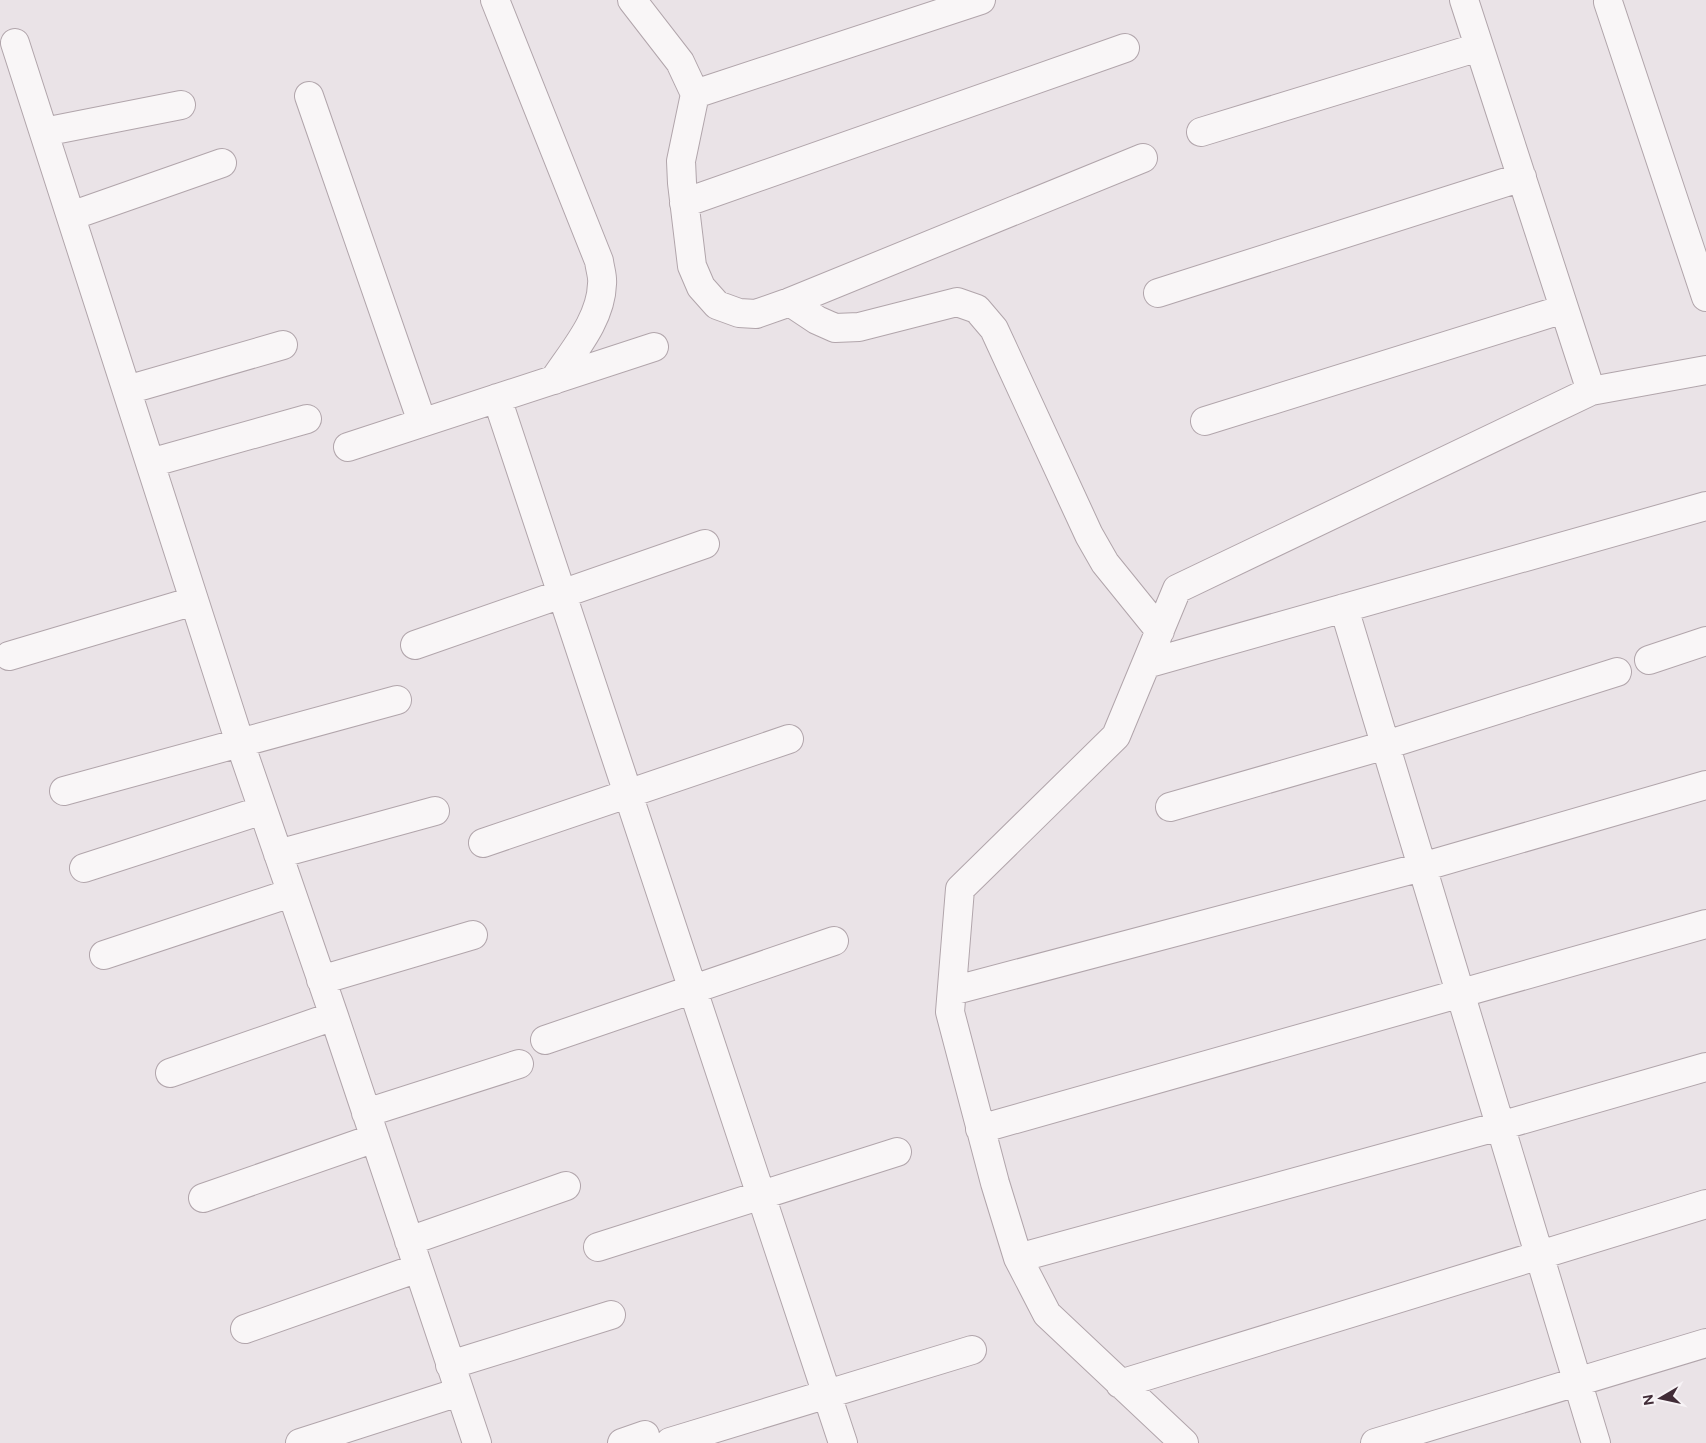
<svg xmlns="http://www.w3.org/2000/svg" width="1706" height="1443" font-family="Figtree,sans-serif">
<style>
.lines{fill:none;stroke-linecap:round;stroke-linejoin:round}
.minor-casing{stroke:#b1a5ab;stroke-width:30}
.minor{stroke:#f9f6f7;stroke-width:28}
</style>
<rect width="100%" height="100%" fill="#eae3e7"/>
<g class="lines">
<g class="minor-casing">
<path id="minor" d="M495,0L599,261C600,269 603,277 602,284C601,320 573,351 554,380
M632,0L680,62L695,94L681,161L682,183L692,266L701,287L717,305L739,313L756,314L790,302L1143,158
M1464,0L1591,391
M1608,2L1706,297
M15,43L240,743L334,1016L477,1443
M695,94L981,0
M309,96L422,422
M44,132L181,105
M1201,132L1479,47
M684,203L1125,48
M71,216L222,163
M1158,293L1522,177
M790,302L817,320L835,328L859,327L957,302L977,309L994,329L1089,535L1105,563L1160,631
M127,390L283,345
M497,398L843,1443
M1205,421L1564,309
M348,447L654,347
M150,463L307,419
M1344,608L1596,1443
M415,645L705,544
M9,656L194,601
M1649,660L1706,641
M1146,664L1706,506
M64,791L397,700
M1170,807L1386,745L1617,672
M483,843L789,739
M278,854L435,811
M84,868L263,810
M104,955L291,893
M321,980L473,935
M952,991L1422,867L1706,785
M545,1040L834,941
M170,1073L334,1016
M366,1113L519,1064
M980,1129L1706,924
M203,1198L375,1138
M409,1241L566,1186
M598,1247L897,1152
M1018,1258L1500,1126L1706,1067
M245,1329L418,1268
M450,1365L611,1315
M1120,1384L1706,1204
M670,1442L972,1350
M300,1443L459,1392
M622,1443L645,1435
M1184,1443L1047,1314L1018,1258L995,1183L950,1012L960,889L1116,736L1177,589L1591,391L1706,370
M1375,1443L1706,1343"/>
</g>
<use href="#minor" class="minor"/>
</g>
<g transform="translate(1661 1398) rotate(261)" stroke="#f7f3f6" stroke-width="4" paint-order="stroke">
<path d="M0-4L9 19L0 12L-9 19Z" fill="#412c37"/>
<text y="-8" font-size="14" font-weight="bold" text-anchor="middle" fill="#412c37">N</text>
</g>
</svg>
